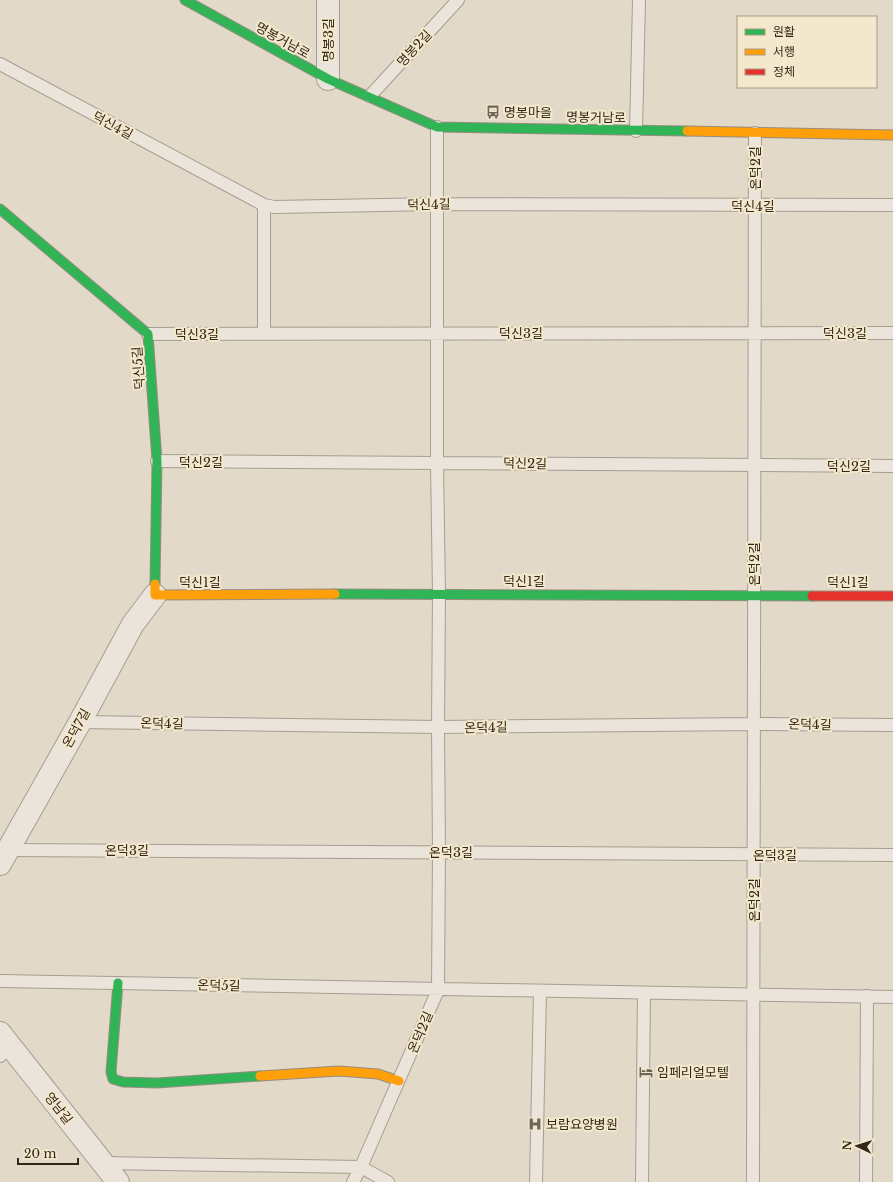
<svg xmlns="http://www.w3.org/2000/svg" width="893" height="1182" font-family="'Libre Baskerville','Noto Sans KR',serif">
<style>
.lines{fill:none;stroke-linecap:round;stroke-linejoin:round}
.lane-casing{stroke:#a69e92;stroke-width:14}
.street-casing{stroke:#a69e92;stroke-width:24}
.fast-casing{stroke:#968d82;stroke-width:11}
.slow-casing{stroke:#968d82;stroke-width:11}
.jam-casing{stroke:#968d82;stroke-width:11}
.lane{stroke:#eae4da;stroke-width:12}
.street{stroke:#eae4da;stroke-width:22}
.fast{stroke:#30b455;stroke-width:9}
.slow{stroke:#ff9f0a;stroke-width:9}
.jam{stroke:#e5322d;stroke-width:9}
.labels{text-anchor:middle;stroke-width:4;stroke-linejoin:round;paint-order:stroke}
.street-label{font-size:13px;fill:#33261b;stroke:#f4e8cc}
.poi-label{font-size:13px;fill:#33261b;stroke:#f4e8cc;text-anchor:start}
</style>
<rect width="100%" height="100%" fill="#e2d9c8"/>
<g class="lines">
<g class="lane-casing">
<path id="lane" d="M0,64L253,199L264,205L274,207L437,204L893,205
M370,96L458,0
M636,131L639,0
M264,333V205
M148,334L893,333
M157,461L893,466
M80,722L438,727L754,724L893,725
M9,850L893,855
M0,981L893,997
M0,1056L11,1047
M102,1163L361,1167L388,1182
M353,1182L361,1167L438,990L439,852L438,727L439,594L437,463V127
M536,1182L540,991
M642,1182L644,993
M753,1182L755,133
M866,1182L867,996"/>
</g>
<g class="street-casing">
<path id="street" d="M328,0V79
M0,864L80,722L133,624L155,595
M0,1033L118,1182"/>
</g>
<g class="fast-casing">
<path id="fast" d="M185,0L328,79L437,127L687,131
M0,209L148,334L157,461L155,584
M335,594L812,596
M118,983L111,1072L113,1079L123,1082L157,1083L260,1076"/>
</g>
<g class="slow-casing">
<path id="slow" d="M687,131L893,135
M155,584V595L335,594
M260,1076L339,1071L378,1074L399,1081"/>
</g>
<g class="jam-casing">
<path id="jam" d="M812,596H893"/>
</g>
<use href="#lane" class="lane"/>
<use href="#street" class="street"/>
<use href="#fast" class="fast"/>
<use href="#slow" class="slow"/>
<use href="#jam" class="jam"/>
</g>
<defs>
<g id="bus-bare" transform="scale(1.08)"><path d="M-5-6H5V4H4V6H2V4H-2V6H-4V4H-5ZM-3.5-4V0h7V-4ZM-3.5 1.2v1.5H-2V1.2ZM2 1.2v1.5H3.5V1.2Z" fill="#706558" stroke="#f4e8cc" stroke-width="2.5" paint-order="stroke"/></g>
<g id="hotel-bare" transform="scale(1.08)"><path d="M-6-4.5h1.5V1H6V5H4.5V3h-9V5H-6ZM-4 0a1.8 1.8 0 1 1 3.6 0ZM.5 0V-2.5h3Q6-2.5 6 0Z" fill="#706558" stroke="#f4e8cc" stroke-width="2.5" paint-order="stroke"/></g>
<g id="hospital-bare" transform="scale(1.08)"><path d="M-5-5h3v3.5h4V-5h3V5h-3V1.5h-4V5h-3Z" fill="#706558" stroke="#f4e8cc" stroke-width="2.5" paint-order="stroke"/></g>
</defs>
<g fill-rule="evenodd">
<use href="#bus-bare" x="493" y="112"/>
<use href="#hotel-bare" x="646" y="1072"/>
<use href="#hospital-bare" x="535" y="1124"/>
</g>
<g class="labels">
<g class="street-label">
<text transform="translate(283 40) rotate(29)" y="5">명봉거남로</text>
<text transform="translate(328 40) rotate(-90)" y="5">명봉3길</text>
<text transform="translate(414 48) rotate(-47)" y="5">명봉2길</text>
<text transform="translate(596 117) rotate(1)" y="5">명봉거남로</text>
<text transform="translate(113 125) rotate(28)" y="5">덕신4길</text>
<text transform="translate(755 168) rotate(-90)" y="5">온덕2길</text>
<text transform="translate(429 204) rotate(-1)" y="5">덕신4길</text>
<text x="753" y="211">덕신4길</text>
<text x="521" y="338">덕신3길</text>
<text x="845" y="338">덕신3길</text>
<text x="197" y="339">덕신3길</text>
<text transform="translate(138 368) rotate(-94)" y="5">덕신5길</text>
<text x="201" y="467">덕신2길</text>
<text transform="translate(525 463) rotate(1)" y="5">덕신2길</text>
<text x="849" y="471">덕신2길</text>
<text transform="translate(754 564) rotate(-90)" y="5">온덕2길</text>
<text x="524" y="586">덕신1길</text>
<text x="200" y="587">덕신1길</text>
<text x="848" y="587">덕신1길</text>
<text transform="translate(162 723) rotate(1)" y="5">온덕4길</text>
<text transform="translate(810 724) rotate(1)" y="5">온덕4길</text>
<text transform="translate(486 727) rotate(-1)" y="5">온덕4길</text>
<text transform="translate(76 728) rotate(-61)" y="5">온덕7길</text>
<text x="127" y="855">온덕3길</text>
<text x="451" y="857">온덕3길</text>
<text x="775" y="860">온덕3길</text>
<text transform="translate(754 900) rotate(-90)" y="5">온덕2길</text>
<text transform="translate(219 985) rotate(1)" y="5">온덕5길</text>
<text transform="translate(420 1032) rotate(-67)" y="5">온덕2길</text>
<text transform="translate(59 1108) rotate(52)" y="5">영남길</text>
</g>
<g class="poi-label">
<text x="504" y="117">명봉마을</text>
<text x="657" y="1077">임페리얼모텔</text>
<text x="546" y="1129">보람요양병원</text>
</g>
</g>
<rect x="737" y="16" width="140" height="72" fill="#f4e8cc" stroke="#a79a85"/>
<rect x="745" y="29" width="20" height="6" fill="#30b455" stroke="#a79a85"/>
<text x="773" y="36" font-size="12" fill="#33261b">원활</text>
<rect x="745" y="49" width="20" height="6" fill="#ff9f0a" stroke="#a79a85"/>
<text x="773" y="56" font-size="12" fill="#33261b">서행</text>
<rect x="745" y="69" width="20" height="6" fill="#e5322d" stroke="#a79a85"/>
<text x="773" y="76" font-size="12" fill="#33261b">정체</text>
<g transform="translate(857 1146) rotate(274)" stroke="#f4e8cc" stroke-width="3" paint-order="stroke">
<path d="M0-3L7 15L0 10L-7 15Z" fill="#33261b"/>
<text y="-6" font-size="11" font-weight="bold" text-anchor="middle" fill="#33261b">N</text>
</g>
<path d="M18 1158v6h60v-6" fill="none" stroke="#33261b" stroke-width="2"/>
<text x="24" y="1158" font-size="12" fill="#33261b" stroke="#f4e8cc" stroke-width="3" paint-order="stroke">20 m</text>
</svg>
